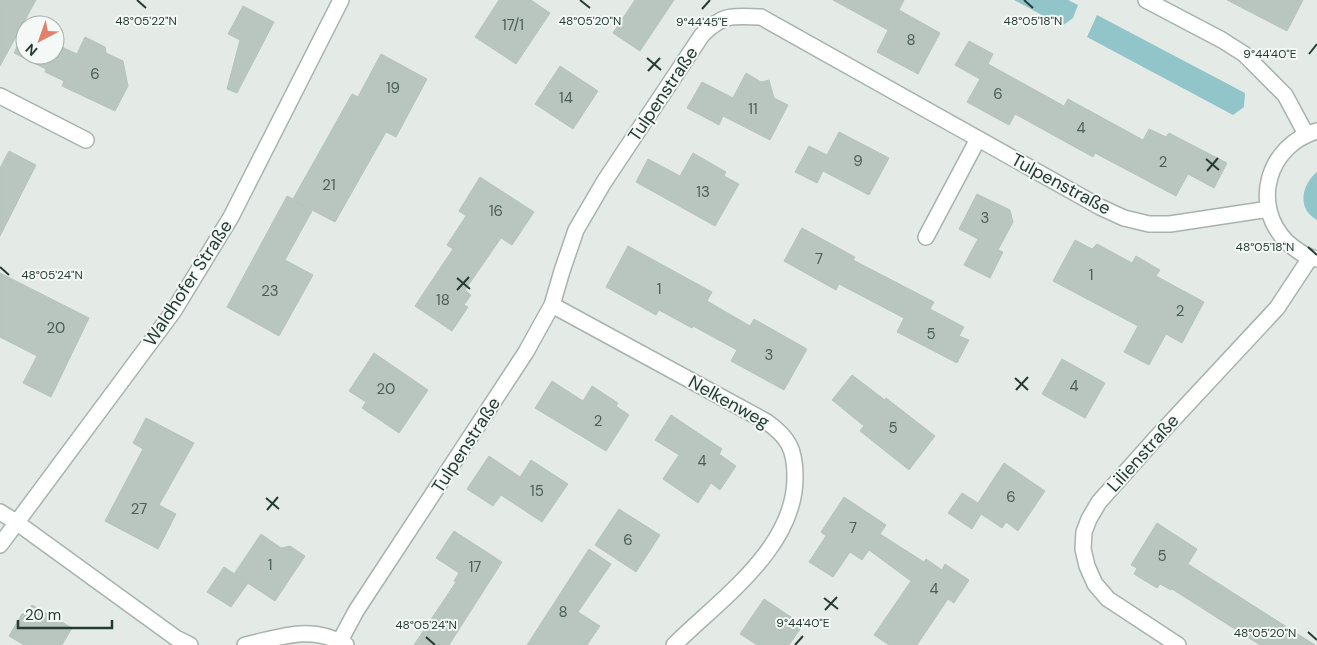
<svg xmlns="http://www.w3.org/2000/svg" width="1317" height="645" font-family="'DM Sans',sans-serif">
<style>
.water{fill:#92c5ca}
.building{fill:#b9c6c0;stroke:#b7c4be}
.lines{fill:none;stroke-linecap:round;stroke-linejoin:round}
.service-casing{stroke:#a7b3ad;stroke-width:18}
.minor-casing{stroke:#a7b3ad;stroke-width:18}
.service{stroke:#fff;stroke-width:15}
.minor{stroke:#fff;stroke-width:15}
.ticks{fill:none;stroke:#253b33;stroke-width:2}
.labels{text-anchor:middle;stroke-width:4;stroke-linejoin:round;paint-order:stroke}
.number-label{font-size:15px;fill:#4a5e56}
.street-label{font-size:18px;fill:#253b33;stroke:#f4f8f6}
.ticks-label{font-size:12px;text-anchor:middle;fill:#253b33;stroke:#f4f8f6;stroke-width:4;stroke-linejoin:round;paint-order:stroke}
</style>
<rect width="100%" height="100%" fill="#e4ebe7"/>
<path class="water" d="M1014,0H1068L1078,5L1073,18L1062,26Z
M1097,15L1245,93L1244,107L1233,115L1087,37Z
M1317,172V220C1296,209 1302,184 1317,172Z"/>
<path class="building" d="M0,0H36L0,66Z
M499,0H531L550,13L516,64L475,37Z
M635,0H674L640,51L613,33Z
M833,0H904L897,14L899,10L940,33L918,74L877,52L888,30Z
M1227,0H1303L1287,31Z
M243,6L274,22L237,93L227,89L240,40L228,34Z
M25,31V55H55V44L77,54L85,37L105,47L106,53L123,61L128,86L115,111L62,86L64,81L45,72L46,69L14,53Z
M969,41L993,54L987,66L988,64L1064,106L1068,99L1143,140L1149,129L1166,137L1169,133L1227,163L1214,188L1188,174L1176,196L1095,153L1093,157L1015,114L1009,125L967,102L980,79L955,65Z
M381,54L427,79L396,137L386,132L335,222L295,201L312,211L285,260L313,275L279,336L227,307L287,196L293,199L352,94L358,97Z
M560,66L598,91L573,129L535,104Z
M746,73L761,82L769,80L774,98L788,105L770,140L723,116L719,125L687,108L702,82L733,98Z
M839,132L889,158L869,195L823,171L817,183L795,172L809,146L827,155Z
M9,151L36,165L0,236V168Z
M693,153L726,172L724,176L739,184L715,226L636,182L648,159L680,176Z
M480,177L534,212L512,245L501,238L465,290L471,295L464,305L468,307L452,331L415,306L453,249L447,245L466,216L459,211Z
M977,194L1010,210L1013,222L998,250L1003,252L990,278L964,265L978,239L959,229Z
M802,228L855,257L853,260L934,302L930,309L964,327L959,336L969,340L957,363L897,332L904,318L839,284L836,290L784,261Z
M1075,240L1092,249L1097,244L1132,263L1136,256L1160,270L1156,276L1204,302L1182,343L1166,334L1149,365L1124,352L1138,326L1053,281Z
M628,246L712,292L707,301L750,326L754,319L807,349L784,390L731,361L737,350L693,326L692,328L659,310L656,315L606,287Z
M0,273L89,318L51,397L23,383L37,356L0,337Z
M374,353L428,390L399,433L362,408L366,402L349,391Z
M1062,359L1105,383L1085,418L1042,394Z
M852,375L885,400L886,398L935,436L909,470L860,431L864,426L832,400Z
M552,381L583,401L592,386L618,403L616,406L629,415L606,451L535,408Z
M671,415L722,449L719,454L736,466L720,490L711,483L698,503L663,479L679,455L655,440Z
M146,418L194,443L159,505L176,514L158,549L105,521L143,449L133,443Z
M489,456L520,477L531,460L568,484L542,522L501,495L493,506L467,489Z
M1004,463L1045,491L1018,531L1006,522L1002,528L981,514L972,529L948,513L962,493L978,503Z
M844,497L886,525L880,534L924,562L926,559L942,570L945,564L969,580L954,603L948,599L917,645H889L874,635L911,581L869,550L862,560L850,552L833,577L809,562L826,536L821,532Z
M619,509L660,535L636,572L595,545Z
M1157,523L1197,549L1188,564L1315,645H1260L1172,589L1171,590L1160,584L1157,588L1134,574L1137,568L1131,565Z
M454,531L502,562L449,645H414L456,582L454,581L459,573L436,558Z
M261,534L281,548L290,546L305,556L275,601L234,574Z
M589,549L611,564L578,612L600,626L587,645H527Z
M224,567L248,583L231,607L207,592Z
M764,599L803,625L789,645H757L740,634Z
M32,605L72,628L62,645H24L9,636L22,614H26Z"/>
<g class="lines">
<g class="service-casing">
<path id="service" d="M926,237L978,139"/>
</g>
<g class="minor-casing">
<path id="minor" d="M1146,0L1222,40L1244,54L1285,95L1306,134
M0,96L86,140
M1317,131C1268,145 1250,205 1287,242C1296,250 1305,257 1317,259
M552,305L767,422C788,437 795,449 795,476C796,548 720,599 674,645
M0,512L16,522L176,638L190,645
M0,545L173,312L231,217L341,0
M340,641L356,611L526,352L552,305L562,271L576,230L604,182L702,35C724,13 732,16 761,17L1100,207L1124,218L1149,224H1170L1269,209
M245,645C281,637 312,624 346,645
M1178,645L1108,599L1095,584L1087,566L1083,549L1084,532L1089,519L1099,502L1156,438L1277,308L1310,258"/>
</g>
<use href="#service" class="service"/>
<use href="#minor" class="minor"/>
</g>
<path class="ticks" d="M137,0L146,8M580,0L590,8M1024,0L1033,8M702,9L710,0M1309,54L1317,44M647,58L661,70M648,71L660,58M1206,159L1219,170M1207,171L1218,158M1308,247L1317,255M0,267L9,275M457,278L470,289M457,290L469,277M1015,378L1028,390M1016,390L1028,377M266,498L279,509M267,510L278,497M824,598L838,609M825,610L837,597M1308,632L1317,640M426,637L435,645M795,645L803,636"/>
<g class="labels">
<g class="number-label">
<text x="513" y="30">17/1</text>
<text x="911" y="45">8</text>
<text x="95" y="79">6</text>
<text x="393" y="93">19</text>
<text x="998" y="99">6</text>
<text x="566" y="103">14</text>
<text x="753" y="114">11</text>
<text x="1081" y="133">4</text>
<text x="858" y="166">9</text>
<text x="1163" y="167">2</text>
<text x="329" y="190">21</text>
<text x="703" y="197">13</text>
<text x="496" y="216">16</text>
<text x="985" y="223">3</text>
<text x="819" y="264">7</text>
<text x="1091" y="280">1</text>
<text x="659" y="294">1</text>
<text x="270" y="296">23</text>
<text x="443" y="305">18</text>
<text x="1180" y="316">2</text>
<text x="56" y="333">20</text>
<text x="931" y="339">5</text>
<text x="769" y="360">3</text>
<text x="1074" y="391">4</text>
<text x="386" y="394">20</text>
<text x="598" y="426">2</text>
<text x="893" y="433">5</text>
<text x="702" y="466">4</text>
<text x="537" y="496">15</text>
<text x="1011" y="502">6</text>
<text x="139" y="514">27</text>
<text x="853" y="533">7</text>
<text x="628" y="545">6</text>
<text x="1162" y="561">5</text>
<text x="270" y="570">1</text>
<text x="475" y="572">17</text>
<text x="934" y="594">4</text>
<text x="563" y="617">8</text>
</g>
<g class="street-label">
<text transform="translate(663 94) rotate(-56)" y="6">Tulpenstraße</text>
<text transform="translate(1061 184) rotate(28)" y="6">Tulpenstraße</text>
<text transform="translate(188 283) rotate(-57)" y="6">Waldhofer Straße</text>
<text transform="translate(729 402) rotate(29)" y="6">Nelkenweg</text>
<text transform="translate(466 445) rotate(-57)" y="6">Tulpenstraße</text>
<text transform="translate(1143 453) rotate(-48)" y="6">Lilienstraße</text>
</g>
</g>
<g class="ticks-label">
<text x="146" y="25">48°05'22"N</text>
<text x="590" y="25">48°05'20"N</text>
<text x="1033" y="25">48°05'18"N</text>
<text x="702" y="26">9°44'45"E</text>
<text x="1270" y="58">9°44'40"E</text>
<text x="1265" y="251">48°05'18"N</text>
<text x="52" y="279">48°05'24"N</text>
<text x="803" y="627">9°44'40"E</text>
<text x="426" y="629">48°05'24"N</text>
<text x="1265" y="637">48°05'20"N</text>
</g>
<g transform="translate(40 40) rotate(221)"><circle r="24" fill="#f4f8f6" stroke="#a1aca8"/>
<path d="M0-4L9 19L0 12L-9 19Z" fill="#e1806c"/>
<text y="-8" font-size="14" font-weight="bold" text-anchor="middle" fill="#253b33">N</text>
</g>
<path d="M18 620v8h94v-8" fill="none" stroke="#253b33" stroke-width="2.5"/>
<text x="25" y="620" font-size="15" fill="#253b33" stroke="#f4f8f6" stroke-width="4" paint-order="stroke">20 m</text>
</svg>
